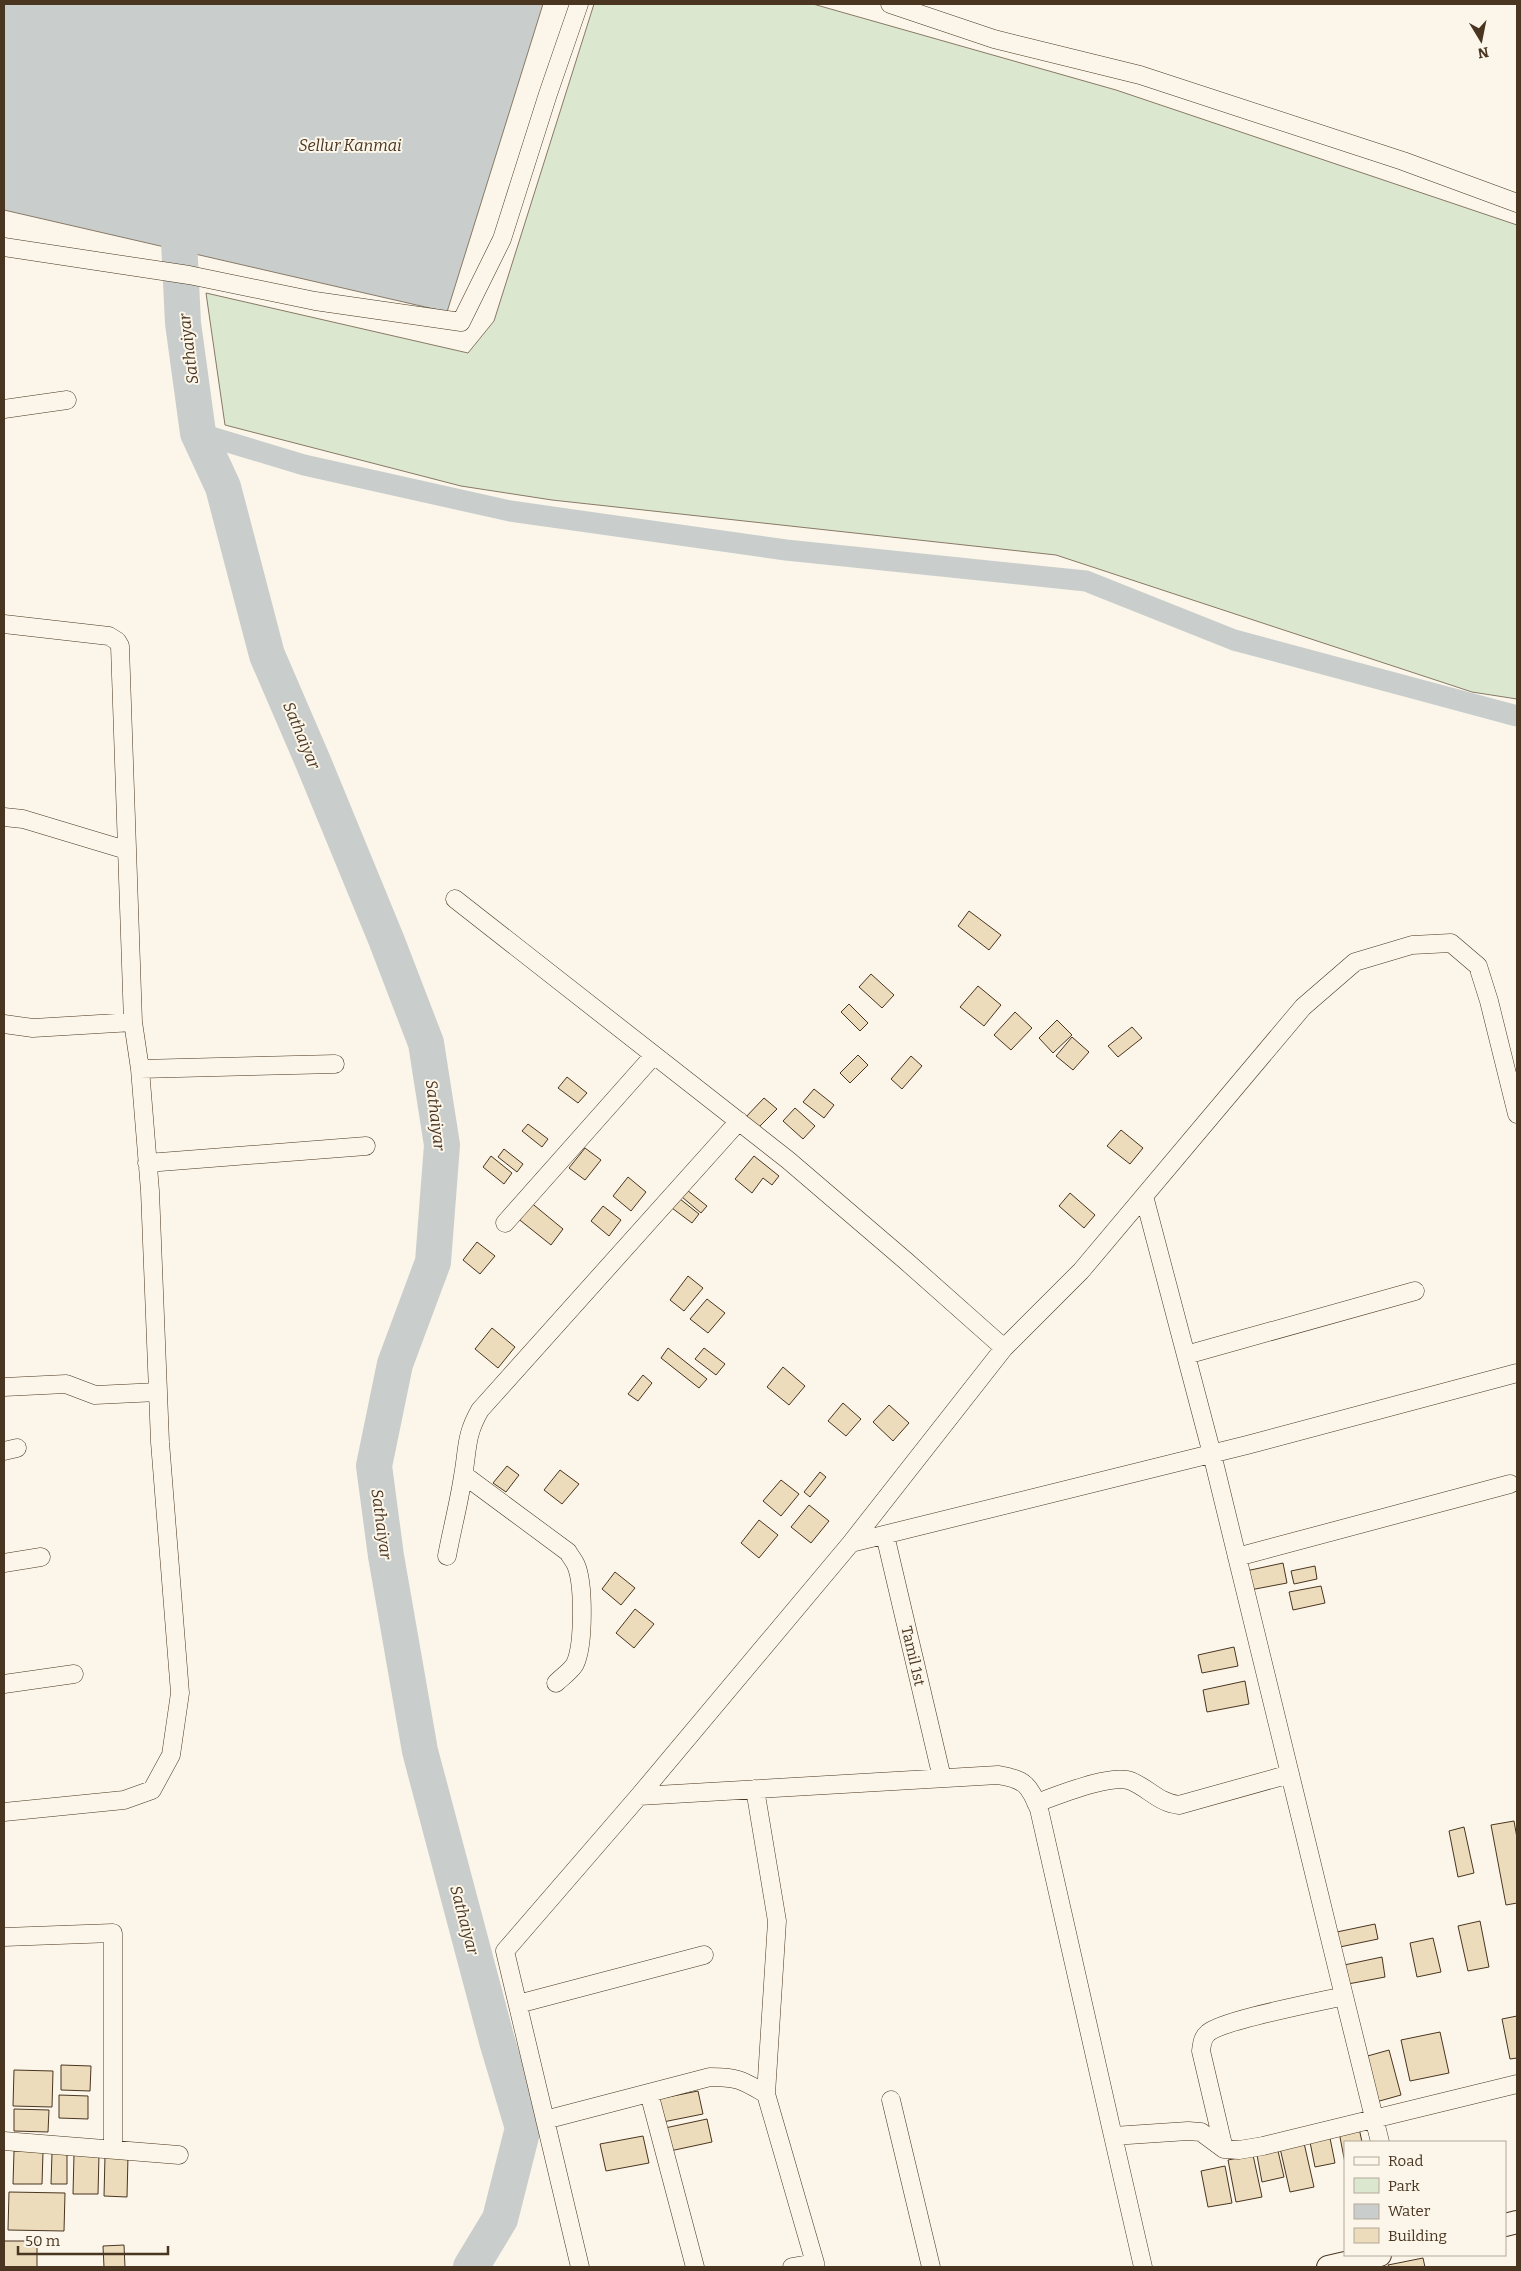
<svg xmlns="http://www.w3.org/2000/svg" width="1521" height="2271" font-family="Bitter,serif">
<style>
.green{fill:#dce7d0;stroke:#887966}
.water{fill:#c9cecd;stroke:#887966}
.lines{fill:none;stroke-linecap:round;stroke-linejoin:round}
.canal{stroke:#c9cecd;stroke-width:21}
.river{stroke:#c9cecd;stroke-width:36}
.building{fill:#ecdcbc;stroke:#4a3520}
.minor-casing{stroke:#4a3520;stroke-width:19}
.tertiary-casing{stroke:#4a3520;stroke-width:24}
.minor{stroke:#fbf6e9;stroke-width:18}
.tertiary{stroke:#fbf6e9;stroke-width:22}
.labels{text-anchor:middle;stroke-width:4;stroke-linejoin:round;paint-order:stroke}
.street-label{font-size:15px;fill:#4a3520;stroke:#fbf6e9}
.water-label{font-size:16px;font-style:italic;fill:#4a3520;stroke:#fbf6e9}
</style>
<rect width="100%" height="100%" fill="#fbf6e9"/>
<path class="green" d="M594,4H813L1116,90L1517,225V699L1472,692L1056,555L552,500L461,486L225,425L206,293L468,353L494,321Z"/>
<path class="water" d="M4,4H543L447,312L4,210Z"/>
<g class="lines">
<path class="canal" d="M198,433L304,465L510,511L786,550L1086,581L1234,640L1517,716"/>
<path class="river" d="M177,200L183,323L198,433L223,487L267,655L314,764L386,939L426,1043L442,1145L433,1262L395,1364L374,1466L386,1556L420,1751L497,2041L523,2128L500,2219L471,2267"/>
</g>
<path class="building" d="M969,911L1001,935L989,950L958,926Z
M871,974L894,995L882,1008L859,987Z
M978,986L1001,1005L984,1026L960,1007Z
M849,1004L868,1023L860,1031L841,1012Z
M1015,1012L1032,1028L1011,1050L994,1035Z
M1057,1020L1072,1035L1053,1053L1039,1038Z
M1132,1027L1142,1038L1118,1057L1108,1046Z
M1072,1037L1089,1052L1073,1070L1056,1056Z
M858,1055L868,1065L850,1083L840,1073Z
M911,1056L922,1066L902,1089L891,1079Z
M567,1077L587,1093L578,1103L558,1088Z
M814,1089L834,1105L824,1118L803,1102Z
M764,1098L777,1109L756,1130L744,1119Z
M795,1108L815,1126L803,1139L783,1121Z
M528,1124L548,1139L542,1147L522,1131Z
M1121,1130L1143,1148L1130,1164L1107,1146Z
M585,1148L601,1160L585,1180L569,1168Z
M504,1149L523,1164L517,1172L498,1157Z
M491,1156L512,1173L504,1184L483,1167Z
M754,1156L779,1176L772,1185L763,1178L752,1193L735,1179Z
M628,1177L646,1192L631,1211L613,1196Z
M687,1190L707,1206L701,1213L682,1197Z
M1070,1193L1095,1215L1084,1228L1059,1206Z
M680,1199L699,1214L692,1223L672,1208Z
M529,1201L563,1229L551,1245L516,1217Z
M603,1206L621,1220L609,1236L591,1221Z
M477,1242L495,1256L480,1274L463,1260Z
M688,1276L703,1288L684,1311L670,1300Z
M707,1299L725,1313L708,1333L690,1319Z
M492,1328L515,1347L498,1368L475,1349Z
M668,1348L707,1379L699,1388L661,1358Z
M704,1348L725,1364L716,1375L695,1359Z
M783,1367L805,1386L789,1405L767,1387Z
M643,1375L652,1383L638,1401L628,1394Z
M843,1403L861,1419L846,1436L828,1421Z
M889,1405L909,1423L893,1441L873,1422Z
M507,1466L519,1475L506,1492L493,1483Z
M560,1470L579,1484L562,1504L544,1490Z
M820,1472L826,1477L810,1497L804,1492Z
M781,1480L799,1494L781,1516L763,1501Z
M809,1505L829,1521L811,1543L791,1527Z
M759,1520L778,1535L759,1558L741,1543Z
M1283,1563L1287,1583L1250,1590L1246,1571Z
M1315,1566L1317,1579L1294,1584L1291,1571Z
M615,1572L635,1588L621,1605L602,1589Z
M1321,1586L1325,1603L1293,1610L1289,1592Z
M635,1609L654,1624L634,1648L616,1633Z
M1234,1647L1238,1666L1202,1673L1198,1655Z
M1245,1681L1249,1704L1207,1712L1203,1690Z
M1514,1821L1517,1838V1903L1506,1905L1491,1825Z
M1464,1827L1474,1873L1458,1877L1449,1831Z
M1480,1921L1489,1967L1468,1971L1458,1926Z
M1375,1924L1378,1939L1335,1948L1332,1933Z
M1433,1938L1441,1972L1417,1977L1410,1943Z
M1382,1957L1385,1977L1348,1984L1344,1965Z
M1517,2016V2058L1510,2059L1502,2019Z
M1440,2032L1449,2073L1410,2081L1401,2040Z
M1389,2050L1401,2095L1376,2102L1364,2057Z
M61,2065L91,2066L90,2091L61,2090Z
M14,2070L53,2071L52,2107L13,2106Z
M698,2091L703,2114L663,2122L658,2099Z
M59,2095L88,2096V2119L59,2118Z
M14,2109L49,2110L48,2132L14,2131Z
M707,2119L712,2142L670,2151L665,2128Z
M1359,2128L1362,2142H1345V2163L1339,2132Z
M643,2136L649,2163L606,2171L600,2144Z
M1330,2138L1335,2163L1315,2167L1310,2142Z
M1304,2143L1314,2187L1290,2192L1280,2148Z
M14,2151L43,2152L42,2184H13Z
M1278,2151L1284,2177L1262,2182L1257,2155Z
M52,2153H67V2184H51Z
M74,2154H99L98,2194H73Z
M1253,2155L1262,2197L1236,2202L1228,2160Z
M105,2156H128L127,2197L104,2196Z
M1225,2166L1232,2203L1208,2207L1201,2171Z
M9,2192L65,2193L64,2231L8,2230Z
M4,2241H37V2267H4Z
M124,2245L125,2267H104L103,2246Z
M1423,2258L1425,2267H1389L1388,2265Z"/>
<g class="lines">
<g class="minor-casing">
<path id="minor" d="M890,4L994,39L1140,75L1403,161L1517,203
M4,247L189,275L315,301L461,322L502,239L548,94L579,4
M4,409L67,400
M4,624L109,636L117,641L120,646L133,1022L140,1069L150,1191L160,1442L180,1693L171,1755L152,1790L124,1800L4,1812
M4,817L23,819L126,850
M455,899L788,1160L906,1261L1004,1348
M4,1024L33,1028L133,1022
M140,1069L335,1064
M147,1163L366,1146
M1144,1196L1212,1454L1344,1996C1319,2002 1222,2020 1208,2033C1202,2038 1202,2044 1201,2051L1224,2149
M505,1223L654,1055
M1186,1355L1415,1291
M4,1387L66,1384L95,1395L158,1392
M4,1451L17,1448
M464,1475L568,1552C570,1556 574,1560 576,1565C584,1584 584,1645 575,1664C571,1671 562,1677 556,1683
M885,1535L942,1778
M851,1543L1247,1445L1517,1373
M447,1556C452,1529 459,1503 463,1476C468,1449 465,1436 480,1410L739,1121
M1237,1557L1510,1484
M4,1563L41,1557
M4,1684L74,1674
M755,1789L777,1921L766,2094
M639,1796L998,1775C1025,1779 1029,1785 1039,1809L1113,2136
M1036,1803C1057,1796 1111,1773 1131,1781C1148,1788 1159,1803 1179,1805L1290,1774
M4,1937L113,1933V2150
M1344,1996L1380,2142
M518,2004L704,1955
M649,2093L695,2267
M891,2100L931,2267
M545,2120L710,2077C738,2077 742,2080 766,2094L815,2263
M4,2141L179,2155
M580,2267L505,1951L639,1796L851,1543L1004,1348L1081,1271L1303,1007L1355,962L1412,945L1451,943L1478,966L1489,1001L1517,1114
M792,2267L815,2263V2267
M1143,2267L1113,2136L1188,2131L1201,2132L1224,2149L1239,2150L1263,2146L1517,2084"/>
</g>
<g class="tertiary-casing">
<path id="tertiary" d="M1505,2225L1517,2222
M1328,2267L1380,2255"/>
</g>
<use href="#minor" class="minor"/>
<use href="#tertiary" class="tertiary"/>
</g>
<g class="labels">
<g class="street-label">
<text transform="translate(913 1656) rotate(77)" y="5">Tamil 1st</text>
</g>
<g class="water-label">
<text x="350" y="151">Sellur Kanmai</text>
<text transform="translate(188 349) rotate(-97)" y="6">Sathaiyar</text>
<text transform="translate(302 735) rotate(67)" y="6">Sathaiyar</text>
<text transform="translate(436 1115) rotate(83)" y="6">Sathaiyar</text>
<text transform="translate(382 1524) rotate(82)" y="6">Sathaiyar</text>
<text transform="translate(465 1920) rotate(75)" y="6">Sathaiyar</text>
</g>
</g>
<rect width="1521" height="2271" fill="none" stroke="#4a3520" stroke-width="10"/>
<rect x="1344" y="2141" width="162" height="115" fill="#fbf6e9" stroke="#b4a999"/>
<rect x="1354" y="2157" width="25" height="8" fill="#fbf6e9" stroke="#b4a999"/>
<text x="1388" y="2166" font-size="15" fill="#4a3520">Road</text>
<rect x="1354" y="2178" width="25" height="15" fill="#dce7d0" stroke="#b4a999"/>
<text x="1388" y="2191" font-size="15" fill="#4a3520">Park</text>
<rect x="1354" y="2204" width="25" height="15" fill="#c9cecd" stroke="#b4a999"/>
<text x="1388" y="2216" font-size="15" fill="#4a3520">Water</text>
<rect x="1354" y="2228" width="25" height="15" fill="#ecdcbc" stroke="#b4a999"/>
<text x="1388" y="2241" font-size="15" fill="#4a3520">Building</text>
<g transform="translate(1481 40) rotate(170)" stroke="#fbf6e9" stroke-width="4" paint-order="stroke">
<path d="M0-4L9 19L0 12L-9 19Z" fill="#4a3520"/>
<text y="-8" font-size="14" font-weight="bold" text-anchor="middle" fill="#4a3520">N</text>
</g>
<path d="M18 2246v8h150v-8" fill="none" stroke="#4a3520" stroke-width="2.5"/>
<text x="25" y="2246" font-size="15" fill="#4a3520" stroke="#fbf6e9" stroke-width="4" paint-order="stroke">50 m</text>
</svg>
